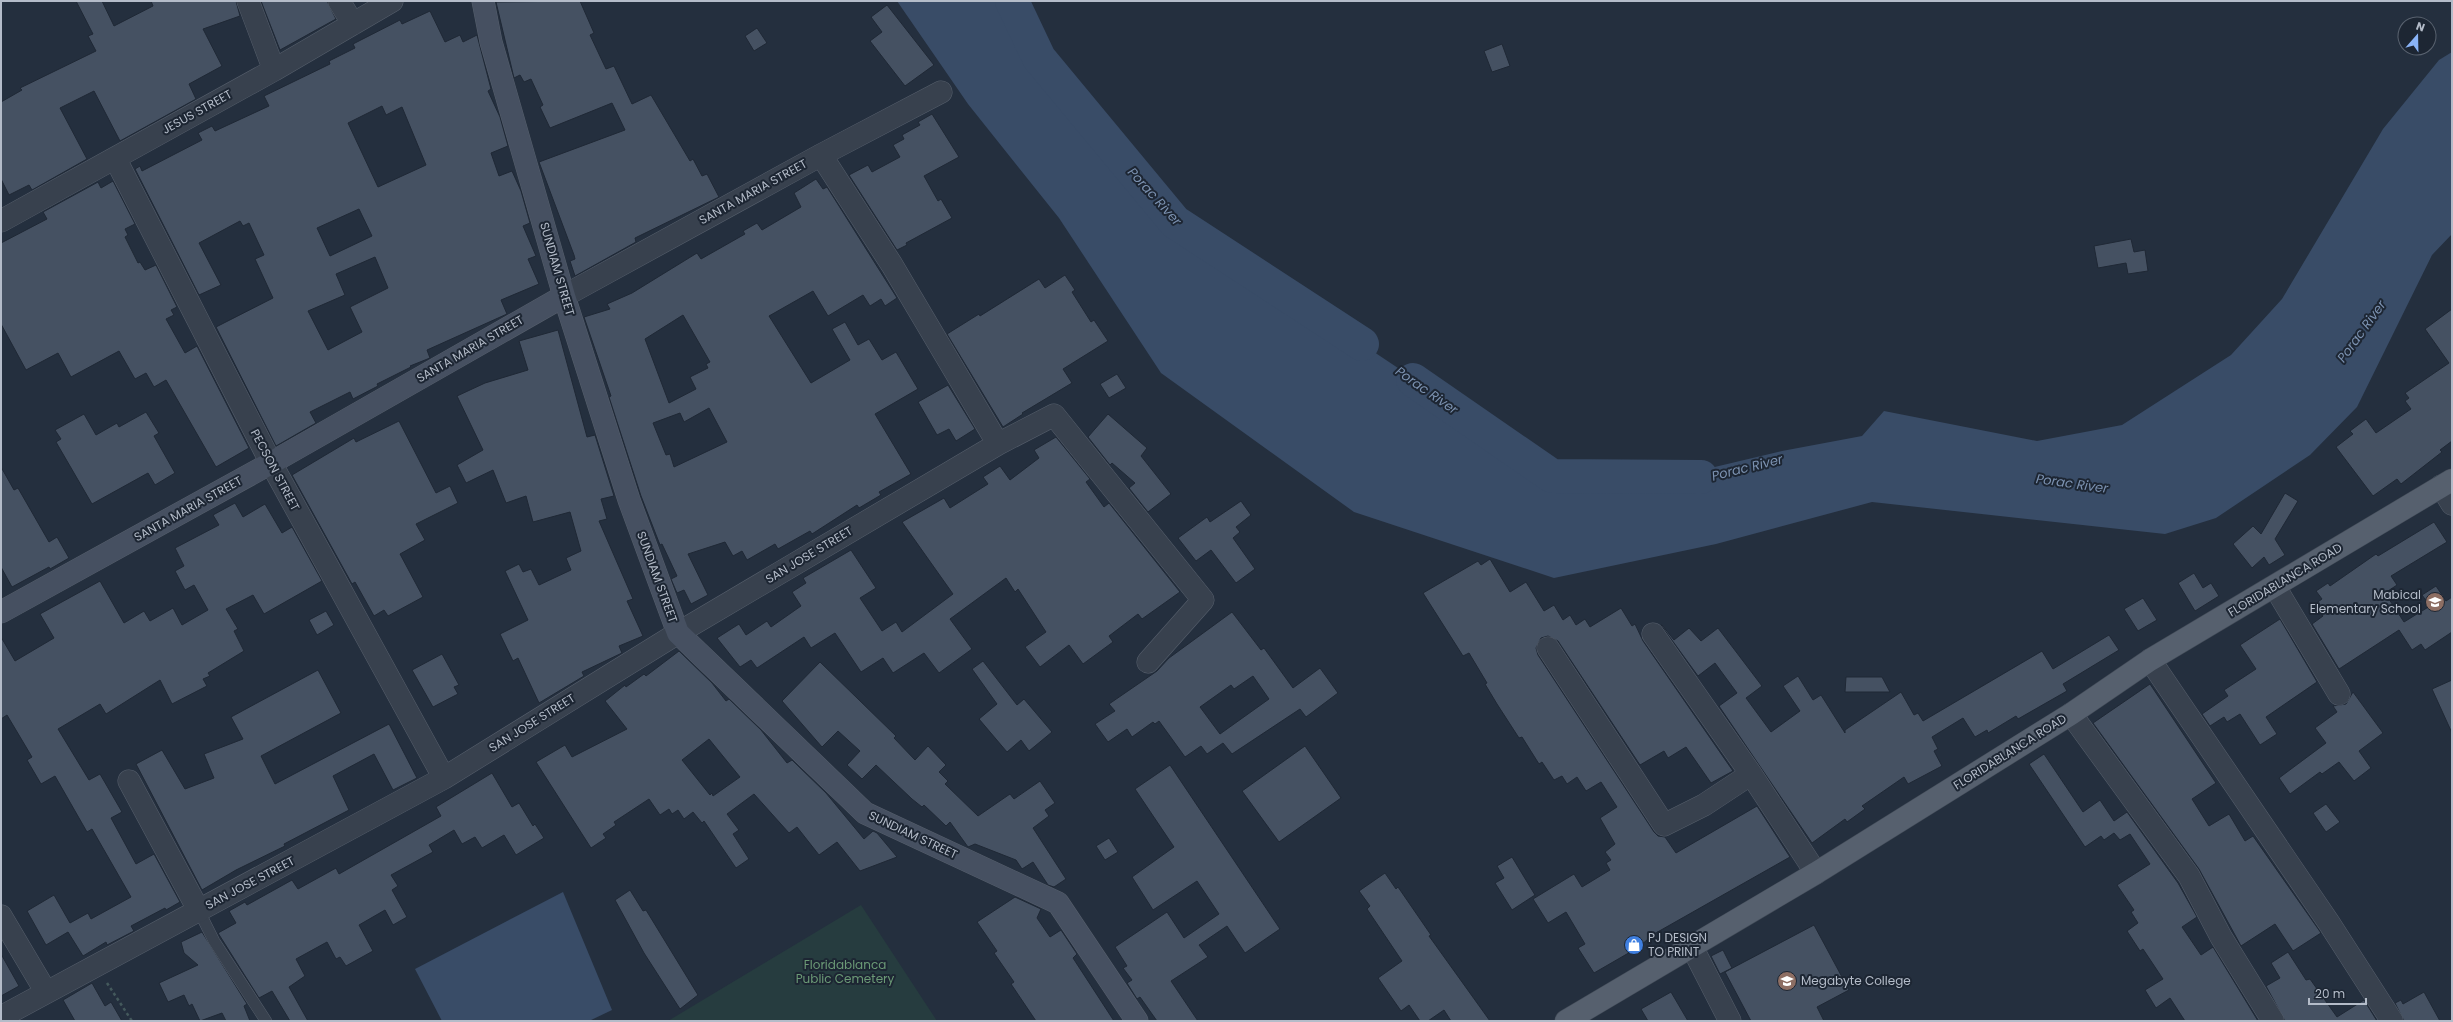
<svg xmlns="http://www.w3.org/2000/svg" width="2453" height="1022" font-family="Poppins,sans-serif">
<style>
.green{fill:#263c3f}
.water{fill:#394c67}
.lines{fill:none;stroke-linecap:round;stroke-linejoin:round}
.river{stroke:#394c67;stroke-width:34}
.building{fill:#455162;stroke:#1f2835;fill-rule:evenodd}
.lane-casing{stroke:#565f6c;stroke-width:12}
.street-casing{stroke:#565f6c;stroke-width:23}
.secondary-casing{stroke:#565f6c;stroke-width:23}
.primary-casing{stroke:#414a57;stroke-width:23}
.path{stroke:#44595c;stroke-width:2.5;stroke-dasharray:3 3;stroke-linecap:butt}
.lane{stroke:#38414e;stroke-width:11}
.street{stroke:#38414e;stroke-width:22}
.secondary{stroke:#465061;stroke-width:22}
.primary{stroke:#56606e;stroke-width:22}
.labels{text-anchor:middle;stroke-width:4;stroke-linejoin:round;paint-order:stroke}
.street-label{font-size:12px;fill:#b4bcc9;stroke:#1d2633}
.poi-label{font-size:12px;fill:#b4bcc9;stroke:#1d2633;text-anchor:start}
.park-label{font-size:12px;fill:#6b9a76;stroke:#1d2633}
.water-label{font-size:13px;font-style:italic;fill:#7c92b1;stroke:#1d2633}
</style>
<rect width="100%" height="100%" fill="#242f3e"/>
<path class="green" d="M861,905L937,1021H668Z"/>
<path class="water" d="M897,1H1001L1089,134L1208,257L1329,322L1416,380L1527,461L1609,482L1702,470L1782,451L1862,436L1884,411L2037,441L2122,425L2231,355L2282,299L2383,129L2439,60L2452,52V234L2432,255L2357,407L2310,455L2216,518L2165,534L1872,502L1716,544L1554,578L1354,512L1161,373L1059,218L968,104Z
M563,892L612,1010L589,1021H442L415,969Z"/>
<g class="lines">
<path class="river" d="M1012,1L1039,58L1175,222L1362,344
M1413,380L1552,476L1701,477"/>
</g>
<path class="building" d="M76,1H102L114,26L153,6L151,1H236L240,16L203,29L222,66L189,84L196,99L120,141L94,91L60,108L87,159L32,190L29,185L9,195L1,179V102L22,90L20,88L96,51L88,36L93,34Z
M261,1H327L336,19L280,50Z
M580,1L594,33L590,35L606,69L614,66L632,104L651,95L690,161L693,159L702,176L707,174L719,197L635,238L636,242L575,276L570,261L575,259L574,255L539,162L625,130L612,103L550,128L540,107L543,105L531,79L524,82L520,75L514,78L496,2Z
M887,5L934,65L905,86L870,41L882,32L871,17Z
M430,11L445,42L460,35L463,42L477,35L491,89L488,91L500,117L508,146L491,153L499,176L512,171L521,191L530,223L523,226L536,256L528,259L539,284L501,300L507,314L427,350L430,358L410,366L411,367L377,384L378,386L353,399L350,392L310,412L316,423L276,446L216,327L273,298L255,259L264,255L249,223L243,226L240,221L199,243L221,285L199,295L135,169L140,166L142,171L202,140L198,133L212,126L215,131L269,106L264,96L330,64L329,61L355,48L353,44L400,20L402,24ZM382,106L386,115L402,107L426,165L378,187L348,123ZM359,209L372,236L330,256L317,228ZM375,257L388,288L350,307L362,332L328,350L308,311L345,295L336,274Z
M757,28L767,43L754,51L745,36Z
M1502,44L1510,66L1492,72L1484,51Z
M932,114L959,157L924,176L938,201L941,199L952,218L906,243L907,245L897,250L849,175L868,165L872,172L900,157L893,145L904,139L902,135L920,125L918,122Z
M816,179L823,189L827,187L897,298L885,306L881,299L870,306L863,295L828,316L813,291L769,316L811,383L850,360L832,329L845,322L858,345L869,339L882,360L896,352L918,389L875,414L911,474L879,492L881,495L859,508L857,505L812,534L810,531L778,549L775,544L747,560L742,551L733,556L725,542L688,554L708,595L691,604L684,590L677,593L671,579L677,576L662,544L660,545L641,496L609,397L611,396L584,317L610,309L607,304L632,293L697,253L701,259L745,234L743,231L757,223L762,230L801,207L794,193ZM683,315L710,362L706,364L708,368L690,377L696,389L669,403L645,339ZM709,408L727,442L674,467L670,454L666,455L653,423L680,413L684,422Z
M113,181L135,224L125,229L128,235L125,237L138,263L140,262L145,270L156,265L177,307L171,310L174,315L166,319L185,353L197,346L249,448L216,467L166,380L154,387L146,373L135,379L119,351L71,377L58,353L26,370L1,324V243L47,219L43,212L98,182L101,188Z
M2131,239L2134,252L2145,250L2148,271L2128,274L2126,263L2098,268L2094,246Z
M1065,275L1075,290L1072,292L1091,322L1094,320L1108,341L1063,369L1072,383L1022,413L1023,414L1003,427L947,334L979,314L980,316L1039,279L1045,288Z
M2452,309V441L2440,450L2442,452L2401,484L2397,479L2373,496L2336,447L2353,434L2350,431L2366,419L2376,433L2411,409L2405,401L2409,398L2405,393L2449,363L2425,329Z
M558,330L587,437L595,435L614,496L601,499L607,519L599,521L633,599L627,601L643,636L619,646L622,653L582,672L584,676L539,703L518,658L513,661L500,634L528,620L505,571L519,564L523,572L531,569L539,585L571,570L566,558L581,551L570,512L533,522L526,496L506,503L493,470L466,483L457,465L483,450L457,396L485,383L528,370L519,341Z
M1117,374L1126,388L1109,398L1100,384Z
M948,385L975,429L956,441L949,429L937,435L918,402Z
M146,412L159,433L154,436L175,473L155,485L148,473L92,504L56,442L61,439L55,430L84,414L96,435L117,423L119,427Z
M1108,414L1147,448L1141,456L1171,494L1148,512L1129,488L1135,483L1112,463L1110,465L1088,437Z
M399,421L436,493L450,486L458,503L416,524L425,540L400,554L423,597L388,616L384,610L374,616L355,582L352,584L292,475L354,438L356,442Z
M1056,437L1090,479L1086,482L1104,507L1109,503L1180,592L1142,619L1138,614L1109,636L1113,642L1083,664L1069,645L1040,667L1025,647L1046,632L1018,589L1015,592L1006,578L950,619L972,649L939,673L924,653L893,673L883,658L861,672L835,633L811,648L804,637L757,668L751,660L740,667L717,638L739,624L746,635L767,621L771,627L801,606L792,592L806,583L803,578L851,550L876,588L860,598L882,631L896,622L902,632L953,594L902,522L944,498L950,508L988,484L983,477L1000,466L1010,480L1039,458L1034,450Z
M1,467L14,490L18,488L49,542L57,537L69,558L50,569L49,567L12,587L1,567Z
M2285,493L2298,501L2275,539L2285,555L2269,565L2264,557L2252,568L2233,544L2253,526L2261,534Z
M1241,501L1251,515L1236,527L1240,532L1233,538L1255,569L1236,583L1211,550L1196,561L1178,538L1207,517L1210,522Z
M235,503L243,517L265,504L282,533L292,527L322,581L264,614L253,595L226,609L238,629L234,631L244,651L208,673L210,676L203,679L207,686L172,704L160,680L106,714L100,704L58,729L89,780L100,774L122,812L111,818L136,864L154,854L180,902L166,910L165,908L131,926L134,931L107,945L106,942L83,956L68,932L46,945L27,911L54,895L70,923L88,913L91,919L131,897L92,829L87,832L55,776L41,784L27,760L32,757L7,715L1,719V637L15,661L54,638L40,614L100,581L124,623L144,611L150,621L173,608L182,625L208,610L194,585L185,590L175,571L184,566L175,548L219,525L213,515Z
M2434,522L2447,542L2391,576L2397,585L2385,593L2404,622L2430,606L2422,595L2436,586L2446,601L2452,597V632L2425,650L2421,644L2412,650L2399,630L2339,669L2312,624L2323,616L2315,604L2322,599L2316,591L2328,583L2330,586L2376,554L2378,556Z
M1490,559L1510,592L1526,582L1544,611L1554,605L1563,620L1570,615L1576,625L1585,619L1590,627L1621,608L1632,626L1635,624L1643,641L1733,771L1711,783L1686,747L1668,758L1664,751L1640,765L1558,641L1548,636L1541,638L1536,648L1538,655L1654,832L1658,836L1665,837L1676,853L1757,806L1790,857L1647,938L1648,939L1639,947L1594,973L1578,948L1585,944L1566,912L1548,923L1533,899L1574,874L1582,887L1610,870L1606,863L1611,860L1605,852L1615,844L1600,818L1617,807L1601,782L1586,791L1577,777L1567,784L1562,776L1554,780L1542,762L1539,764L1522,737L1519,738L1497,704L1485,684L1487,683L1469,653L1463,656L1423,593L1478,561L1481,565Z
M2194,573L2203,588L2211,583L2219,596L2195,611L2178,583Z
M2143,598L2157,620L2138,631L2124,609Z
M326,611L334,625L317,635L309,620Z
M1232,612L1261,650L1264,648L1293,688L1320,668L1338,693L1306,717L1300,709L1232,754L1223,743L1207,754L1201,746L1185,757L1159,721L1155,724L1153,722L1132,737L1127,729L1108,742L1095,724L1115,711L1109,704L1157,671L1169,658ZM1253,676L1269,699L1220,734L1200,707L1231,685L1234,689Z
M2280,619L2317,682L2266,717L2277,734L2260,745L2240,714L2227,722L2224,717L2210,726L2202,714L2228,696L2224,690L2256,669L2240,645Z
M1661,625H1662L1674,640L1689,628L1701,641L1718,628L1762,686L1746,698L1771,732L1800,711L1783,686L1798,676L1813,700L1821,695L1845,733V730L1901,692L1914,715L1918,713L1923,721L2042,651L2053,669L2109,635L2119,650L2063,684L2067,691L2018,719L2016,716L1988,733L1987,730L1975,737L1963,718L1932,737L1938,749L1934,751L1942,766L1908,784L1904,777L1862,806L1865,809L1847,822L1845,819L1812,843L1719,706L1737,693L1715,663L1698,676Z
M679,651L712,683L726,701L729,699L761,730L787,763L792,760L826,793L864,839L873,831L877,833L897,857L860,871L837,842L819,855L797,827L789,833L754,794L727,814L739,830L733,834L749,859L736,868L704,821L702,823L693,812L684,819L678,810L672,814L669,809L660,815L649,799L614,822L616,825L603,834L606,838L591,848L536,762L565,745L572,757L627,729L605,701L625,685L626,687L644,674L646,676ZM709,739L740,777L713,796L712,793L710,795L682,760Z
M442,654L459,685L454,687L458,694L433,707L412,670Z
M983,661L1017,705L1024,699L1052,732L1029,751L1021,740L1007,752L979,719L997,704L972,669Z
M820,662L896,736L894,738L915,760L928,746L946,765L939,772L948,781L945,784L978,816L1010,794L1014,799L1040,781L1055,803L1045,810L1049,816L1033,828L1066,879L1054,887L1048,885L1033,862L1022,869L1016,860L975,844L968,847L950,822L946,826L924,805L922,807L912,799L876,765L862,779L847,765L860,751L838,731L822,747L782,701Z
M318,670L341,713L261,756L275,784L389,724L417,778L393,790L374,754L333,776L349,810L284,844L285,846L236,870L202,890L136,764L162,750L185,789L214,778L204,754L243,739L231,717Z
M1846,677H1882L1890,692H1845Z
M2452,680V733L2432,689Z
M2150,684L2216,783L2192,799L2209,826L2229,814L2245,841L2253,836L2321,933L2293,951L2275,924L2241,946L2199,869L2093,723Z
M2353,692L2383,733L2359,751L2371,768L2354,781L2339,762L2322,774L2320,772L2290,794L2279,778L2326,743L2315,728L2337,712L2333,706L2346,704Z
M1305,746L1341,798L1279,842L1242,791Z
M2044,754L2083,812L2100,800L2114,821L2127,812L2178,883L2197,917L2182,927L2201,955L2213,947L2258,1021H2185L2170,998L2156,1008L2145,990L2163,979L2143,949L2140,951L2127,931L2138,923L2131,912L2134,910L2117,885L2150,864L2130,834L2120,840L2114,833L2104,840L2101,836L2085,847L2029,764Z
M1170,765L1280,929L1245,953L1227,926L1199,945L1208,957L1171,981L1198,1021H1157L1140,997L1137,999L1127,983L1132,980L1123,968L1127,966L1115,947L1167,912L1184,938L1219,914L1197,881L1153,910L1132,877L1174,847L1135,789Z
M492,773L512,807L519,803L533,826L535,824L544,838L516,855L504,835L482,848L475,837L462,844L454,830L429,845L433,852L391,875L398,886L392,890L407,917L393,925L385,910L359,925L373,951L346,966L340,957L336,959L327,942L296,959L305,976L289,987L308,1021H290L272,991L259,998L218,933L236,923L229,911L245,902L247,905L292,880L298,889L336,868L339,874L441,816L436,807Z
M2326,804L2340,822L2326,832L2313,813Z
M1109,838L1118,852L1105,860L1096,846Z
M1512,857L1535,895L1512,910L1495,883L1504,878L1497,866Z
M1385,873L1396,889L1398,887L1431,935L1429,936L1490,1021H1451L1444,1010L1428,1021H1420L1409,1005L1401,1011L1378,978L1402,961L1367,909L1370,906L1359,891Z
M630,890L643,911L646,910L698,995L680,1009L644,953L615,900Z
M1015,897L1041,909L1037,918L1050,937L1061,930L1077,954L1073,958L1114,1021H1036L1011,984L1014,982L994,953L997,951L977,922Z
M1814,925L1849,990L1817,1007L1824,1021H1751L1725,972Z
M202,932L247,1004L244,1006L250,1021H226L222,1013L200,1021L192,1004L189,1006L184,995L168,1002L159,983L198,965L184,953L181,942Z
M1723,950L1732,968L1720,974L1711,956Z
M2288,952L2306,980L2310,979L2337,1017L2364,1000L2377,1021H2285L2266,986L2280,978L2271,963Z
M1,954L19,986L1,996Z
M92,983L105,1006L111,1002L122,1021H75L63,1000Z
M1671,992L1688,1021H1648L1641,1009Z
M2424,992L2440,1021H2404L2395,1003L2401,1000L2403,1004Z"/>
<g class="lines">
<g class="lane-casing">
<path id="lane" d="M199,911L214,941L266,1021"/>
</g>
<g class="street-casing">
<path id="street" d="M248,1L274,70
M339,1L353,24
M821,155L892,265L998,444
M115,158L271,463L444,778
M1,221L274,70L392,1
M564,296L821,155L941,92
M2441,486L2452,504
M2275,587L2339,694
M1653,634L1751,774L1816,873
M1548,648L1664,825L1704,805L1751,774
M2150,660L2329,923L2392,1021
M2071,714L2189,876L2221,937L2273,1021
M129,781L199,911
M1,916L46,992
M1692,947L1730,1021
M1,1017L444,778L678,633L998,444L1054,415L1203,600L1148,662"/>
</g>
<g class="secondary-casing">
<path id="secondary" d="M483,1L491,42L564,296L629,500L678,633L865,813L1058,903L1137,1021
M1,612L271,463L564,296"/>
</g>
<g class="primary-casing">
<path id="primary" d="M1566,1021L1816,873L2071,714L2150,660L2452,480"/>
</g>
<path class="path" d="M107,983L132,1021"/>
<use href="#lane" class="lane"/>
<use href="#street" class="street"/>
<use href="#secondary" class="secondary"/>
<use href="#primary" class="primary"/>
</g>
<defs>
<g id="school-disc" transform="scale(1)"><circle r="9.5" fill="#8d6e63" stroke="#1d2633"/><path d="M0-5L7-2L0 1L-7-2ZM-4 1L0 2.5L4 1V4Q0 6-4 4Z" fill="#fff"/></g>
<g id="shop-disc" transform="scale(1)"><circle r="9.5" fill="#3f7fe0" stroke="#1d2633"/><path d="M-5-2.5h2.3a2.7 3.5 0 0 1 5.4 0H5L5.5 6h-11ZM-1.5-2.5h3a1.5 2.3 0 0 0-3 0Z" fill="#fff"/></g>
<g id="university-disc" transform="scale(1)"><circle r="9.5" fill="#8d6e63" stroke="#1d2633"/><path d="M0-5L7-2L0 1L-7-2ZM-4 1L0 2.5L4 1V4Q0 6-4 4Z" fill="#fff"/></g>
</defs>
<g fill-rule="evenodd">
<use href="#school-disc" x="2435" y="602"/>
<use href="#shop-disc" x="1634" y="945"/>
<use href="#university-disc" x="1787" y="981"/>
</g>
<g class="labels">
<g class="street-label">
<text transform="translate(197 112) rotate(-29)" y="4">JESUS STREET</text>
<text transform="translate(753 192) rotate(-29)" y="4">SANTA MARIA STREET</text>
<text transform="translate(557 269) rotate(74)" y="4">SUNDIAM STREET</text>
<text transform="translate(470 349) rotate(-30)" y="4">SANTA MARIA STREET</text>
<text transform="translate(275 470) rotate(62)" y="4">PECSON STREET</text>
<text transform="translate(188 509) rotate(-29)" y="4">SANTA MARIA STREET</text>
<text transform="translate(809 555) rotate(-31)" y="4">SAN JOSE STREET</text>
<text transform="translate(657 577) rotate(70)" y="4">SUNDIAM STREET</text>
<text transform="translate(2285 580) rotate(-31)" y="4">FLORIDABLANCA ROAD</text>
<text transform="translate(532 723) rotate(-32)" y="4">SAN JOSE STREET</text>
<text transform="translate(2010 752) rotate(-32)" y="4">FLORIDABLANCA ROAD</text>
<text transform="translate(913 835) rotate(25)" y="4">SUNDIAM STREET</text>
<text transform="translate(250 883) rotate(-28)" y="4">SAN JOSE STREET</text>
</g>
<g class="poi-label">
<text x="2421" y="599" text-anchor="end">Mabical<tspan x="2421" dy="14">Elementary School</tspan></text>
<text x="1648" y="942">PJ DESIGN<tspan x="1648" dy="14">TO PRINT</tspan></text>
<text x="1801" y="985">Megabyte College</text>
</g>
<g class="park-label">
<text x="845" y="969">Floridablanca<tspan x="845" dy="14">Public Cemetery</tspan></text>
</g>
<g class="water-label">
<text transform="translate(1155 196) rotate(48)" y="5">Porac River</text>
<text transform="translate(2361 331) rotate(-54)" y="5">Porac River</text>
<text transform="translate(1427 390) rotate(35)" y="5">Porac River</text>
<text transform="translate(1747 467) rotate(-14)" y="5">Porac River</text>
<text transform="translate(2072 483) rotate(8)" y="5">Porac River</text>
</g>
</g>
<rect width="2453" height="1022" fill="none" stroke="#b4bcc9" stroke-width="4"/>
<g transform="translate(2417 36) rotate(20)"><circle r="19" fill="#1d2633" stroke="#59626f"/>
<path d="M0-3L7 15L0 10L-7 15Z" fill="#8ab4f8"/>
<text y="-6" font-size="11" font-weight="bold" text-anchor="middle" fill="#b4bcc9">N</text>
</g>
<path d="M2309 998v6h57v-6" fill="none" stroke="#b4bcc9" stroke-width="2"/>
<text x="2315" y="998" font-size="12" fill="#b4bcc9" stroke="#1d2633" stroke-width="3" paint-order="stroke">20 m</text>
</svg>
